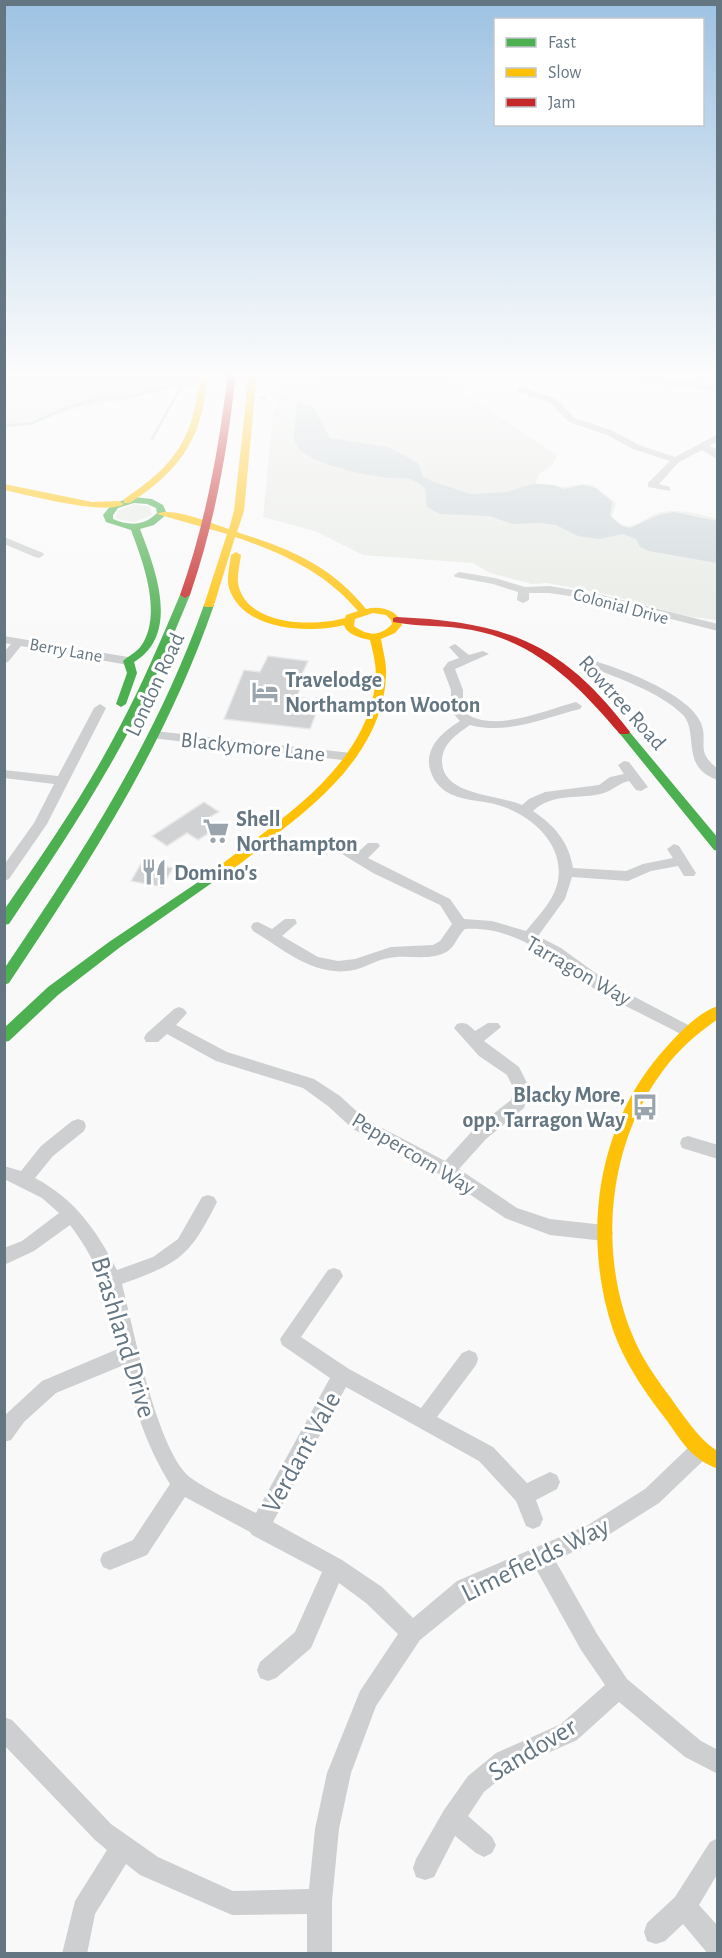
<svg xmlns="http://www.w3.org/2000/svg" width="722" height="1958" font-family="'Alegreya Sans',sans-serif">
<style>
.green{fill:#e8ebe6}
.water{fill:#ced6d9}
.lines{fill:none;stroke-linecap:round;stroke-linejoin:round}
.stream{stroke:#ced6d9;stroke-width:3}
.building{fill:#d0d2d3;stroke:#e8e8e8;stroke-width:1.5}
.street{fill:#cecfd0;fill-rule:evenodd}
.fast{fill:#4caf50;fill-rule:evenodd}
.slow{fill:#ffc107;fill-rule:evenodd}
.jam{fill:#c62828;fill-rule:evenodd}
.labels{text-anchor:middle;stroke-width:6;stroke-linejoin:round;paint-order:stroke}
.far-street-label{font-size:18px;fill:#657683;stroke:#fff}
.poi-label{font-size:22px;font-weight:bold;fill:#657683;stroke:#fff;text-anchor:start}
.street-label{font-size:22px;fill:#657683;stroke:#fff}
.near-street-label{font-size:27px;fill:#657683;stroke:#fff}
</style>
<rect width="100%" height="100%" fill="#f9f9f9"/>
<path class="green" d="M5,372H192L194,383L5,426Z
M329,372H439L456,387L557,455L552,466L539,474L536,483L565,487L581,484L593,485L616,503L612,516C615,521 621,525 627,526C637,527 648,516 657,513C678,508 697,513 717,519V620L686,616L605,594L547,583L532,584L490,573L473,563L363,555L315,531L263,517L273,413L289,383H325Z
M134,504L150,507L152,515L134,522L118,519L116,516L119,510Z"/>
<path class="water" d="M297,401L314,408L330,438L388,447L418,463L423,476L434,482L471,494L506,492L532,484L554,485L564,489L584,485L596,488L612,502L610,516L622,526L630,528L659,515L674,512L717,521V563L649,551L640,547L636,539L623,534L599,539L578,536L556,525L541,523L513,524L489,516L440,514L427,507L425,488C420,484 416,481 409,479C403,477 397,479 391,478C371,477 300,463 295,442C291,429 298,416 297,401Z"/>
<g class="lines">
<path class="stream" d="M261,397L265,398
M4,426L32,423L69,407L97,399H122L170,386L194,384
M152,439L182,385L180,372"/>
</g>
<path class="building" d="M268,656L308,661L300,679H304L297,697L317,700L314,708H318L310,729L224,719L244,670L260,672Z
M204,802L219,812L208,818L220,826L198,840L187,833L167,846L152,836Z
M142,862L173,868L162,887L131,881Z"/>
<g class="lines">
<path class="street" d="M632,372L718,386V392L649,382Z
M520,387L555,398L575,418L613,431L639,445L675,457L718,434V441L709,446L718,450V460L702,450L679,462L659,484L670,487V491L648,487V483L670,461L633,449L607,435L569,422L549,402L517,392V388Z
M4,537L43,553L44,555L39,558L35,557L4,544Z
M459,572L495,578L525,587L549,586L598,594L718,624V631L597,600L549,593H529V600L523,603L517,600L518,592L493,584L455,577L454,575Z
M4,636L128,657L134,661L128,665L21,646L8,662L4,663V652L11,644L4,643Z
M455,644L469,655L483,651L489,654L455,669L463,690V711C490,735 545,710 576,702L582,706L580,709C544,718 507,735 470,725C457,734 442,744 442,761C442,796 498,794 522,805L529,799L545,792L599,785L610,777L624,774L618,765L624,761L629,762L648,787L641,791L636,790L629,781C619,783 613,790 604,793C580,800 553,792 533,811C554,825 569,842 573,868L626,871L643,864L673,858L667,849L674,844L679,846L694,870L696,873L694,876H684L678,866L651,871L628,881L572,877L565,899L538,936L561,948L612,985L694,1028L697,1032L694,1036H684C657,1021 628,1008 601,993C557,966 523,926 465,929C458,935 456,945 448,951C430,962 408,954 389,958C376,960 366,967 354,970C315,978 284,950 253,931L251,927L253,923L258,922L272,929L285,919H295L297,923L282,936L318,957L338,961L355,959L391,947L433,945L440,941L452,924L440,905L373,873L337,851L335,848L337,845L342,843L358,852L368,843H378L380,846L368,858L450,899L464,919L492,921L526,931C537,917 552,903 557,885C567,847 533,815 498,805C481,800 460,801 445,791C435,784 428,771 429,759C431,741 446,730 460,721L451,711V690L443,669L448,662L459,658L449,647Z
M594,661C623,669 690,695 701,723C709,744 694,750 718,769V780C679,768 700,731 682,714C658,691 620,679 590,667V663Z
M100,704L106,708L47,824L9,879L4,881V865L34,823L54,784L4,778V770L58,776L94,708Z
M155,731L351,753L357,757L351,761L151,738L149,735Z
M179,1007L184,1009L187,1013L176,1025L227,1052L314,1079L340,1096L365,1119L445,1161L474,1129L511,1100L514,1089L507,1075L479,1056L454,1028L457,1024C465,1021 469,1025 475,1031L488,1023H498L501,1027L484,1041L519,1067L530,1089L524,1108L486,1139L459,1169L517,1208L550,1219L604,1225L610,1228L613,1233L610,1238L604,1241L550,1235L505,1218L441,1175L353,1129L328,1106L303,1088L216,1061L167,1034L158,1042H146L144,1038L146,1034L174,1009Z
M78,1119L84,1121L86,1126L84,1131L53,1156L35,1178C75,1199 97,1231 117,1270L153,1257L178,1239L202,1197L208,1195L214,1197L217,1202C189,1258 179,1263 122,1284C133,1327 158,1454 191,1478C210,1492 235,1502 256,1513L330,1378L282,1345L280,1339L328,1270L334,1268L340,1270L343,1276L301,1337L349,1369L421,1408L462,1353L469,1350L476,1353L478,1359L476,1365L437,1417L493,1447L527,1483L550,1472L557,1475L560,1482L557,1489L536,1500L543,1519L540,1526L533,1529L526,1526L516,1501L479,1461L346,1387L273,1522L342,1560L382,1587L413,1618L457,1581L588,1525L645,1489L692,1444L699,1441L706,1444L709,1451L706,1458L659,1503L602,1539L555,1560L597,1634L627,1679L701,1741L718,1750V1774L685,1757L619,1702L577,1740L512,1769L484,1792L468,1816L492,1837L496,1845L492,1853L484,1857L476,1853L455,1836L434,1877L425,1880L416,1877L413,1868L416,1859L444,1810L468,1776L496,1753L561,1724L605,1685L581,1650L536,1569L473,1597L420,1640L376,1706L351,1773L339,1829L332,1901V1954H307V1914L232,1915L140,1875L126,1864L95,1914L87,1954H62L75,1901L107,1850L95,1840L4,1745V1717L12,1720L111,1824L158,1857L233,1891L309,1889L315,1829L327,1773L360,1691L398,1634L366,1603L339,1583L311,1648L276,1678L268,1681L260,1678L257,1670L260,1662L295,1632L322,1572L252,1535L250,1532L185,1497L147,1555L110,1570L103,1567L100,1560L103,1553L133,1540L170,1484C146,1445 135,1409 124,1365L56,1393L24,1422L11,1440L4,1442V1416L42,1381L120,1348C108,1299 102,1267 70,1225L34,1251L4,1265V1248L22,1241L59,1213L42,1198L4,1179V1166L21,1171L41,1146L72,1121Z
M688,1136L718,1145V1159L682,1148L680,1143L682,1138Z
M718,1838V1873L699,1905L718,1926V1954H708L683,1924L665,1941L656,1944L647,1941L644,1932L647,1923L675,1897L710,1842Z"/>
<path class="fast" d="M133,497L152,499L163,505L167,514L154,525L140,529C155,568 181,634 134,662L137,673L126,704L121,707L116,704L127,673L123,661C128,656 136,653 141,646C163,614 143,562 131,530L106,522L103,515L112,504ZM134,503L147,504L156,508L157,513C144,526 129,526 113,519V515L118,508Z
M185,592L190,595C171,640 153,686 130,729C94,797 51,861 9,924L4,925V910C45,851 86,792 119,728C142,685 161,640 180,595Z
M209,602L214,605C165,746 91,860 9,983L4,985V969C84,851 156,740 204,605Z
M624,729L628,730L718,838V851L714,850L620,734L618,732Z
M222,866L228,870L226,873L119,948L58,995L9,1041L4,1042V1028L48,987L109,942Z"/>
<path class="slow" d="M199,372H207C205,435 182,469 130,503H124V499C175,466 197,434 199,372Z
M249,372H257L244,511L237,532C290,549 330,565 366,609C380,605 399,610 402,625L395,633L381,639C383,651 387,664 386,676C383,747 323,800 270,839C258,849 236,870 222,874L216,870L218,867C281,819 370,765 376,676C376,664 373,652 370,640C361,638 347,635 344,625C308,634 243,631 229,588C226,577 230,565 231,555L236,552L241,555C240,564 237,574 238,583C245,626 314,627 345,618L346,615L358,611C325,572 283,553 235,537L214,605L213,607H205L204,605L227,534L157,514C170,506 214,524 229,529L234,511ZM373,613L386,615L391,620L392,624C380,637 368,636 354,626L355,619Z
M4,484L92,502L119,501L124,504C106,516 28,495 4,490Z
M718,1006V1019C696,1034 677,1051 662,1072C608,1144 598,1252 632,1334C640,1355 654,1375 667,1393C680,1410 700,1442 718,1451V1469C686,1456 681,1438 661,1413C642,1388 623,1359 613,1330C582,1237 596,1127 662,1052C675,1037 698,1012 718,1006Z"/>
<path class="jam" d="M228,372H236C228,448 215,522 190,595L185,598L180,595C206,522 219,448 228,372Z
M397,617C506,622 562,642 630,732L628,734H620C579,686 537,642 472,630C446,625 419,627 393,622V618Z"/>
</g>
<linearGradient id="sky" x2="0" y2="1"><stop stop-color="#9dc2e2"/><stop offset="0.58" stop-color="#fcfcfc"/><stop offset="1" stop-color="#fcfcfc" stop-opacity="0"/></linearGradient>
<rect width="722" height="646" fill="url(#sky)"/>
<defs>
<g id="hotel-bare" transform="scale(2.07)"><path d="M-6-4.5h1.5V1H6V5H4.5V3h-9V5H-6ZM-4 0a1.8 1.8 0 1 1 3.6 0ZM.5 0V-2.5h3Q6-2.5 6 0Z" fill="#99a4ac" stroke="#fff" stroke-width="2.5" paint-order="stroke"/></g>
<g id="supermarket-bare" transform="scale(2.07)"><path d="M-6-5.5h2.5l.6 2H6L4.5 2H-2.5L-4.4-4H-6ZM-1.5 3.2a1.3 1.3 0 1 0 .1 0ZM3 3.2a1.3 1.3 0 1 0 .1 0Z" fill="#99a4ac" stroke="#fff" stroke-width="2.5" paint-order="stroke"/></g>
<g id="restaurant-bare" transform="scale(2.07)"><path d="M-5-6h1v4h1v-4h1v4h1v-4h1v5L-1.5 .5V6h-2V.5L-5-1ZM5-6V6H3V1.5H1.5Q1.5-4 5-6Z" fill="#99a4ac" stroke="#fff" stroke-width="2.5" paint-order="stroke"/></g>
<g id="bus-bare" transform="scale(2.07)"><path d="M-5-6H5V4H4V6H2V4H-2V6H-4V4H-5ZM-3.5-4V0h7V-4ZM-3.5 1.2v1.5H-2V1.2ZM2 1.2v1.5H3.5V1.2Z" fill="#99a4ac" stroke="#fff" stroke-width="2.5" paint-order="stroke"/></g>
</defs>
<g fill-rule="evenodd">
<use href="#hotel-bare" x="265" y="692"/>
<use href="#supermarket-bare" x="216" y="831"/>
<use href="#restaurant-bare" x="154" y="872"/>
<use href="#bus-bare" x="645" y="1107"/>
</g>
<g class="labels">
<g class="far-street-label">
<text transform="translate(621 606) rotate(15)" y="6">Colonial Drive</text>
<text transform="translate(66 650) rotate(10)" y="6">Berry Lane</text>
</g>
<g class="poi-label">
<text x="285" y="687">Travelodge<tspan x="285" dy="25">Northampton Wooton</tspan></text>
<text x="236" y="826">Shell<tspan x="236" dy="25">Northampton</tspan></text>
<text x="174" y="880">Domino's</text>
<text x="625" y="1102" text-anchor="end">Blacky More,<tspan x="625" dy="25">opp. Tarragon Way</tspan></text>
</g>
<g class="street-label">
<text transform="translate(154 684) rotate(-65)" y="8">London Road</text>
<text transform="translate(623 702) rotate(48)" y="8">Rowtree Road</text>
<text transform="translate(253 746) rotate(6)" y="8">Blackymore Lane</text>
<text transform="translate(579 970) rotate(30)" y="8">Tarragon Way</text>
<text transform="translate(414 1153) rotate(31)" y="8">Peppercorn Way</text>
</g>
<g class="near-street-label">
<text transform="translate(124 1337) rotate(73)" y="9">Brashland Drive</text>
<text transform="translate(301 1452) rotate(-61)" y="9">Verdant Vale</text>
<text transform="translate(535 1559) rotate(-26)" y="9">Limefields Way</text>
<text transform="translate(532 1749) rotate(-31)" y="9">Sandover</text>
</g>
</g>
<rect width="722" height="1958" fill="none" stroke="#657683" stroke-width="12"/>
<rect x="494" y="18" width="210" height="108" fill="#ffffff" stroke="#c1c8cd" stroke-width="1.5"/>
<rect x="506" y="38" width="30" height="9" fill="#4caf50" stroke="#c1c8cd" stroke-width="1.5"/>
<text x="548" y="48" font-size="18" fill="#657683">Fast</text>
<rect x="506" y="68" width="30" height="9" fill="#ffc107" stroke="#c1c8cd" stroke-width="1.5"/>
<text x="548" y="78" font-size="18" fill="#657683">Slow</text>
<rect x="506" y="98" width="30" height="9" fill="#c62828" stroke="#c1c8cd" stroke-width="1.5"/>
<text x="548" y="108" font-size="18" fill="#657683">Jam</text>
</svg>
